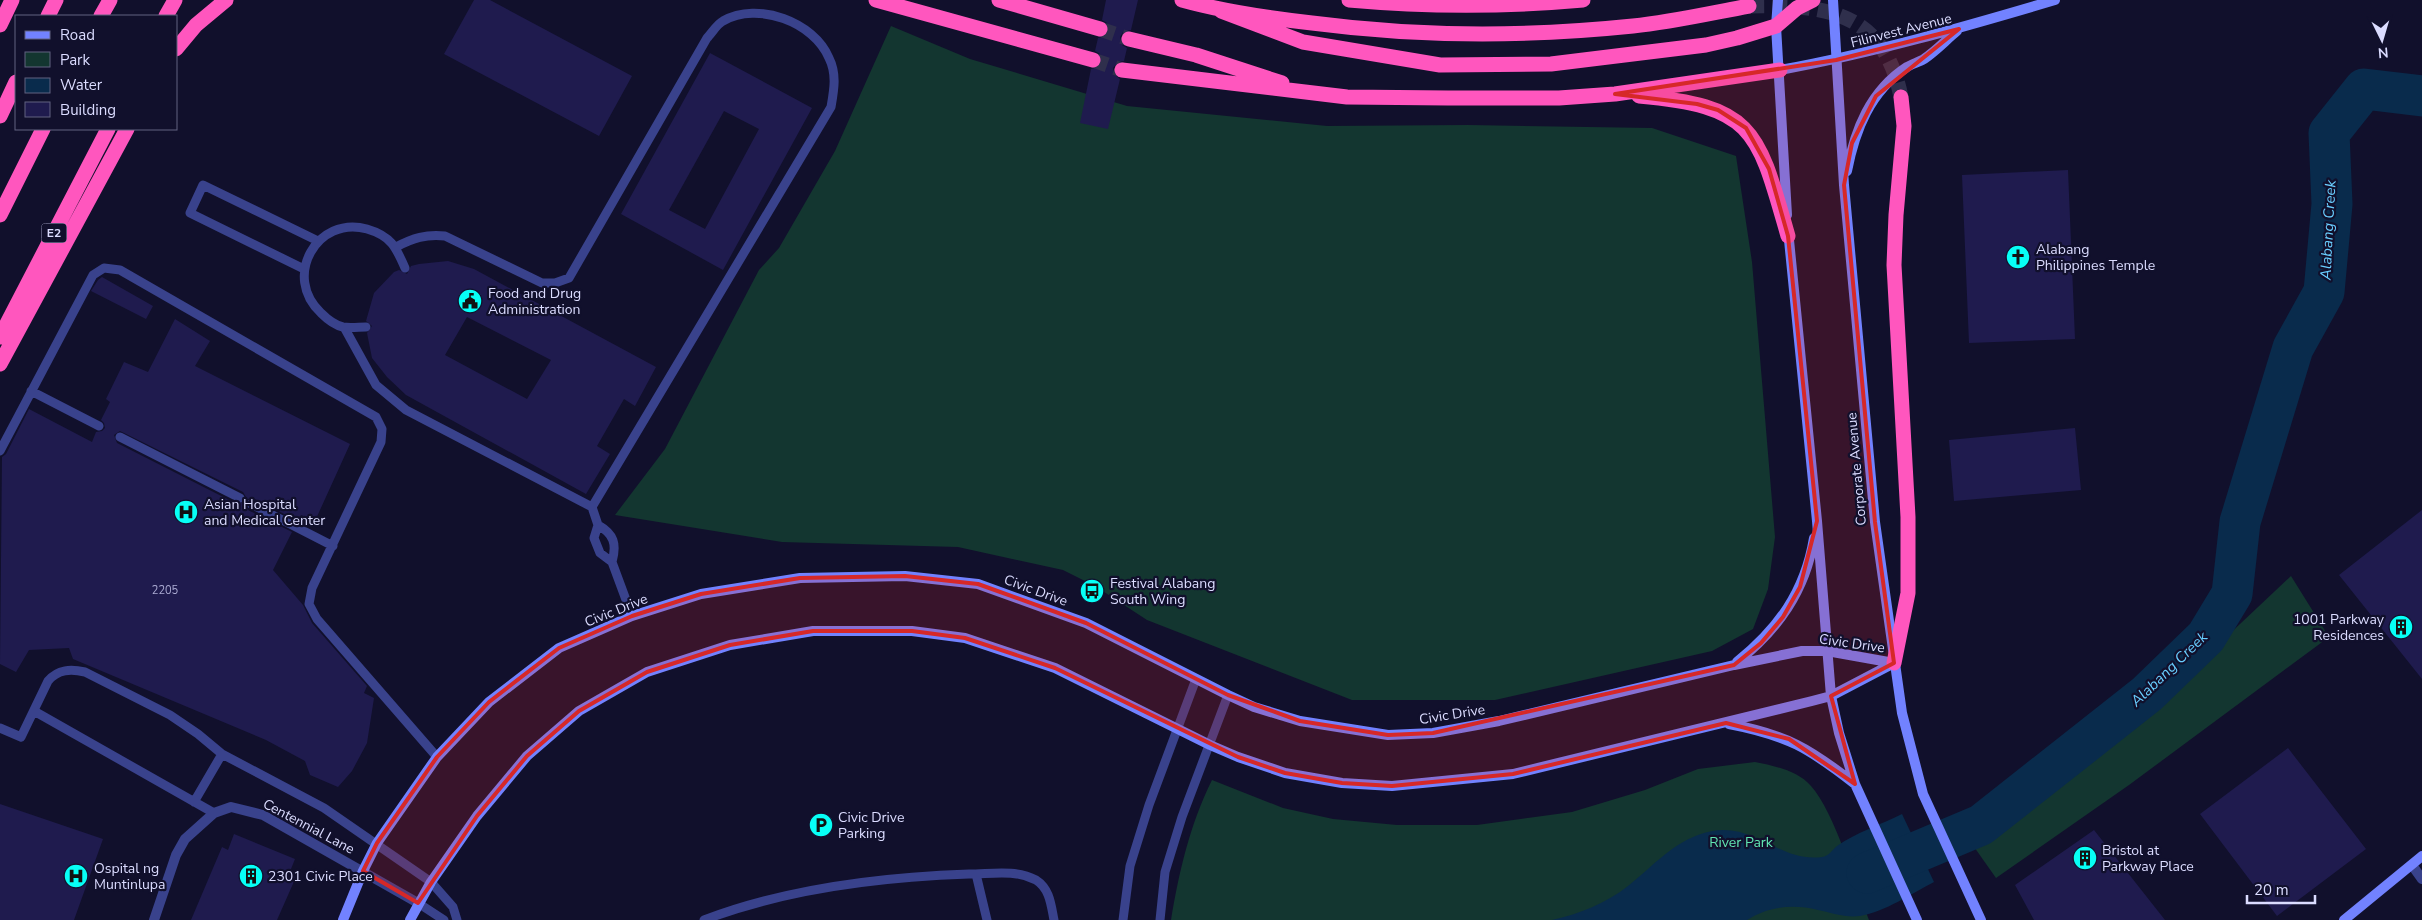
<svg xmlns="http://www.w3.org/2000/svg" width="2422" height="920" font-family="'Nunito Sans',sans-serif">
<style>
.green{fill:#133630}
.water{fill:#092b4c}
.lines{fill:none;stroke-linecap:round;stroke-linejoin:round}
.river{stroke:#092b4c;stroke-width:41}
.building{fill:#1f1b4e;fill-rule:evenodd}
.highway-tunnel{stroke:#2f2f4c;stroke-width:15;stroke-dasharray:15 8;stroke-linecap:butt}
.lane{stroke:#39428c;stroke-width:9}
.street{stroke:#39428c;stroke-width:10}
.secondary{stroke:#7282ff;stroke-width:10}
.highway{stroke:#ff56be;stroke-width:15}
.marked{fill:#d62828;fill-opacity:0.2;stroke:#d62828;stroke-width:4;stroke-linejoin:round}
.labels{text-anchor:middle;stroke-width:4.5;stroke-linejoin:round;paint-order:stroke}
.number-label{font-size:11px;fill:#acacd3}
.shield{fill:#11102c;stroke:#9e9fc0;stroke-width:1}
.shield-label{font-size:12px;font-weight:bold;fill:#dbdcff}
.street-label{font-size:14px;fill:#dbdcff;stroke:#11102c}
.poi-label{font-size:14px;fill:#dbdcff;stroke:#11102c;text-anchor:start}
.park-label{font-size:14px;fill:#61e5b2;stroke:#11102c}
.water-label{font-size:15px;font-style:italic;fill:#69ceff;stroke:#11102c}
</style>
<rect width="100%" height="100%" fill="#11102c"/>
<path class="green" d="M891,26L970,59L1127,106L1327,126L1468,125L1652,128L1736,156L1752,262L1775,537L1768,589L1753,629L1712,651L1495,700H1352L1147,620L1095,586L1063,570L958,547L782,542L615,515L665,449L759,270L779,248L835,151Z
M2291,576L2329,637L2129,785L1996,878L1972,844L2014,816L2153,706Z
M1755,762C1774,766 1797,770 1811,786C1835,813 1855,884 1869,920H1171C1179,872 1190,824 1212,780L1283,808L1333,819L1397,825H1477L1572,812L1645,790L1698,769Z"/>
<path class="water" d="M1902,814L1934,882C1912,893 1885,912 1860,916C1845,918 1833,913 1818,910C1794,904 1769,906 1747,920H1552C1579,914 1605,904 1628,886C1651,868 1669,846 1698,835C1751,815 1775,863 1822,857C1829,856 1832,850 1837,846C1855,833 1882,824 1902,814Z"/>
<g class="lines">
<path class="river" d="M1867,873L1981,825L2147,694L2206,637L2232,594L2240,522L2293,348L2324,292L2332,204L2329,133L2364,89L2422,96"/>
</g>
<path class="building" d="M474,0H490L632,76L599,136L444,54Z
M1106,0H1138L1131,30L1123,32L1120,37L1122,45L1127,48L1124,61L1118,62L1113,68L1114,74L1120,79L1108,129L1080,123L1091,69L1099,67L1102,62L1100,54L1095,51L1098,38L1106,36L1109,31L1107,23L1102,20Z
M710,53L812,108L723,270L621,214ZM724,111L759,129L705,229L669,210Z
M2068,170L2075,339L1969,343L1962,175Z
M448,261L474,269L656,367L635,406L624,399L597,446L610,454L586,494L406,395L387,377L372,358L367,333L372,326L366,321L374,293L394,272L399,270L407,274L411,266L419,264ZM467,317L551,360L527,399L445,355Z
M102,277L153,306L146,319L91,291L98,280Z
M175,319L210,341L195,366L350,444L315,521L301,515L298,521L253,498L247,499L245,504L248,510L292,532L273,570L303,605L312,623L367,686L364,693L374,698L367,743L352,771L338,787L310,775L305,761L266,740L73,659L69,648L29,650L16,672L0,664L2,457L6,454L29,409L92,442L96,432L102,431L105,428L104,423L101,420L110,402L106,399L124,362L148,372ZM120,431L243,492L246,497L245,501L237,504L117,443L114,435Z
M2075,428L2081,490L1954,501L1949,440Z
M2422,510V679L2339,575Z
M2288,748L2366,849L2277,916L2200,814Z
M0,804L103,839L74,920H0Z
M2094,830L2165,920H2034L2015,885Z
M234,834L295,859L289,874L296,877L277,920H191L222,847L228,850Z"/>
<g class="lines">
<path class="highway-tunnel" d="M1749,6C1824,4 1884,11 1901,97
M1100,29L1129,39
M1093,60L1122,70"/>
<path class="lane" d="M396,247C413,238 426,234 445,236L542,283H555L569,278L707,38C712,33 717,24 723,21C758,1 814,22 829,58C837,74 834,90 831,107L592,507
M304,269L190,213L203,185L318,241
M344,327L376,385L406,410L592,507L598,525L594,538L600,553L612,562L632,616
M366,327C359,327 350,328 343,327C334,325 327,319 321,313C282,277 317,215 367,229C391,236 396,247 405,268
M31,391L99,426
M120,437L240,498
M0,451L93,275L104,268L120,270L376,417L382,429L381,442L312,588L309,604L317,619L437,757
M251,504L333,546
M598,525C614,534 617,544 612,562
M34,711L214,813
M0,728L21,737L48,681C58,669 71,669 85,672L170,715L198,734L222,754L324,808L431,882L453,907L457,920
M194,802L222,754
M976,874L987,920
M418,903L444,920
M704,920C788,888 880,877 969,874C991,874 1015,869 1036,880C1050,889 1051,905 1054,920
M1123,920L1130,866L1149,805L1196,679
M1160,920L1165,872L1182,817L1228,695"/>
<path class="street" d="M2412,865L2422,879
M154,920L176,855L185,839L214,813L231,807L263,815L418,903"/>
<path class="secondary" d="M1778,0L1776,26L1787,215
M1833,0L1844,185L1875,522L1902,713L1923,794L1981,920
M1780,70C1873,53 1964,27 2055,0
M1847,171C1855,130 1870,91 1907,67C1912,64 1919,62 1924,59C1936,51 1946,40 1957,31
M1788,230L1817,521L1831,696L1839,733L1855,784L1917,920
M1737,662C1778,629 1805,592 1814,538
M1729,724C1787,735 1809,748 1855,784
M343,920L363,871L377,843L437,757L489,702L559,648L632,616L701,594L800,578L905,576L978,584L1086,623L1228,695L1254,707L1300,721L1388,735L1433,733L1499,721L1734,665L1802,651H1827L1894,663
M410,920L431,882L477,816L527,756L579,711L647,672L730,645L813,631H912L965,638L1055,668L1210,745L1238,757L1285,773L1342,783L1392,786L1513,774L1812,701L1831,696L1894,663
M2344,920L2422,856"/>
<path class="highway" d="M876,0L1093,60
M999,0L1100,29
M1182,0C1225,12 1268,18 1312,23C1419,37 1526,37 1633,26C1672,22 1711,13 1749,6
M1349,0C1427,7 1505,7 1583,0
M1221,11L1303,42L1440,65L1551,64L1706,45L1737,38L1776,26L1797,8L1813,0
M48,16L56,0
M101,16L110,0
M166,16L175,0
M0,25L12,0
M1129,39L1196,55L1282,83
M176,49L196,25L226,0
M1122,70L1347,97L1448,98H1559L1615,94L1780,70
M1639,96C1755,106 1758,131 1788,236
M0,116L16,82
M0,215L43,129
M0,337L108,129
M0,364L127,129
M1894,663L1908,593V517L1894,265L1896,215L1904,126L1901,97"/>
</g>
<path class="marked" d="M1959,29L1876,96L1852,143L1844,185L1875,522L1894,663L1831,696L1855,784L1789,739L1726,723L1513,774L1392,786L1342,783L1285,773L1238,757L1055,668L965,638L912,631H813L730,645L647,672L579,711L527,756L477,816L418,903L363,871L377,843L437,757L489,702L559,648L632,616L701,594L800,578L905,576L978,584L1086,623L1228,695L1300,721L1388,735L1433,733L1734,665L1761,643L1783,617L1800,587L1817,521L1788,236L1769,169L1746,128L1718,110L1697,104L1615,94L1836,60Z"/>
<defs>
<g id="church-disc" transform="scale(1.25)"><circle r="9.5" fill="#07fff6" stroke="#11102c"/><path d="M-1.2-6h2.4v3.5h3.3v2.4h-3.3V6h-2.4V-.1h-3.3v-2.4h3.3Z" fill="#111"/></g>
<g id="civic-disc" transform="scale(1.25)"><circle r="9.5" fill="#07fff6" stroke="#11102c"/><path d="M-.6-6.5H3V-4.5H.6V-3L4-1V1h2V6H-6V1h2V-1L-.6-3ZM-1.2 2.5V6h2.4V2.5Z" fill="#111"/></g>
<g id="hospital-disc" transform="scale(1.25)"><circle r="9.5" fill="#07fff6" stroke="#11102c"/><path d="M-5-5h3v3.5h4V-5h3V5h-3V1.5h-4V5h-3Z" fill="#111"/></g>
<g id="bus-disc" transform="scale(1.25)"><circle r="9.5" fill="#07fff6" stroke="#11102c"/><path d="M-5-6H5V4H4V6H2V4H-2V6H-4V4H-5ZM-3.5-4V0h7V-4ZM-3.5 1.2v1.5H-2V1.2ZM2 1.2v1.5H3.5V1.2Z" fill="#111"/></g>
<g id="building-disc" transform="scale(1.25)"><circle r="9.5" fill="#07fff6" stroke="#11102c"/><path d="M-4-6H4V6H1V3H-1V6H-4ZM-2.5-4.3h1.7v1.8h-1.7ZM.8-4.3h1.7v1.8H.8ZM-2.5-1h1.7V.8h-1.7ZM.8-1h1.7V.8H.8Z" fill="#111"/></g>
<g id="parking-disc" transform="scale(1.25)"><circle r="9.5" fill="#07fff6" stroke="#11102c"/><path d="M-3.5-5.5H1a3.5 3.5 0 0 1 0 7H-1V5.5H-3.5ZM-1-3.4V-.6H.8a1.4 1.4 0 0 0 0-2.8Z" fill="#111"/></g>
</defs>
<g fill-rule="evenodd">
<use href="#church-disc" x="2018" y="257"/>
<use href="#civic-disc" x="470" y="301"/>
<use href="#hospital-disc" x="186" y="512"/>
<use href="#bus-disc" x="1092" y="591"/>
<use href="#building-disc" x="2401" y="627"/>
<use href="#parking-disc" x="821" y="825"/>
<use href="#building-disc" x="2085" y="858"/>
<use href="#hospital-disc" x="76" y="876"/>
<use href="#building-disc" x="251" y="876"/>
</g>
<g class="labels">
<g class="number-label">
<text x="165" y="594">2205</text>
</g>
<rect class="shield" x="41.5" y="223.5" width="25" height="19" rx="4"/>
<g class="shield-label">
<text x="54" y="237">E2</text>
</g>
<g class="street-label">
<text transform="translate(1901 30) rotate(-14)" y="5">Filinvest Avenue</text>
<text transform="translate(1856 469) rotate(-95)" y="5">Corporate Avenue</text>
<text transform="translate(1036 590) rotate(20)" y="5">Civic Drive</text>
<text transform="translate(616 610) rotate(-22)" y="5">Civic Drive</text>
<text transform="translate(1852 643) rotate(8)" y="5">Civic Drive</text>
<text transform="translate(1452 714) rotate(-9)" y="5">Civic Drive</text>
<text transform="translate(309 826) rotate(28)" y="5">Centennial Lane</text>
</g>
<g class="poi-label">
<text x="2036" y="254">Alabang<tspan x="2036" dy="16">Philippines Temple</tspan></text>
<text x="488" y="298">Food and Drug<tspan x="488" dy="16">Administration</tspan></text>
<text x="204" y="509">Asian Hospital<tspan x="204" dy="16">and Medical Center</tspan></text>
<text x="1110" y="588">Festival Alabang<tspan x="1110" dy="16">South Wing</tspan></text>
<text x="2384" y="624" text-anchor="end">1001 Parkway<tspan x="2384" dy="16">Residences</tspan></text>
<text x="838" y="822">Civic Drive<tspan x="838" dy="16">Parking</tspan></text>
<text x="2102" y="855">Bristol at<tspan x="2102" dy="16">Parkway Place</tspan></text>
<text x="94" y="873">Ospital ng<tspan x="94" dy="16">Muntinlupa</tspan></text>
<text x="268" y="881">2301 Civic Place</text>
</g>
<g class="park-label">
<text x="1741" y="847">River Park</text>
</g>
<g class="water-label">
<text transform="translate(2328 230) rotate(-87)" y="5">Alabang Creek</text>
<text transform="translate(2169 669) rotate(-44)" y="5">Alabang Creek</text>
</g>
</g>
<rect x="15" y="15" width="162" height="115" fill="#11102c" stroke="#626280"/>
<rect x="25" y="31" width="25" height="8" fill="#7282ff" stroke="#626280"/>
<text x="60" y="40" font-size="15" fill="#dbdcff">Road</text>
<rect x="25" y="52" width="25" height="15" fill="#133630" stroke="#626280"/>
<text x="60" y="65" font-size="15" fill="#dbdcff">Park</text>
<rect x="25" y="78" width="25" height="15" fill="#092b4c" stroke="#626280"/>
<text x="60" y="90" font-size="15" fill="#dbdcff">Water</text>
<rect x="25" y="102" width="25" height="15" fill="#1f1b4e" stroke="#626280"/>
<text x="60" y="115" font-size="15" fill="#dbdcff">Building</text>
<g transform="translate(2382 40) rotate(175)" stroke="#11102c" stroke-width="4" paint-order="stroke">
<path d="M0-4L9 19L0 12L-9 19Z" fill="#dbdcff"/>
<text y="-8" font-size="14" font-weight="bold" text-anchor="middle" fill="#dbdcff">N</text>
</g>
<path d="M2247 895v8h68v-8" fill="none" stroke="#dbdcff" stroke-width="2.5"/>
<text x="2254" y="895" font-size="15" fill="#dbdcff" stroke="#11102c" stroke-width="4" paint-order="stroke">20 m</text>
</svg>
